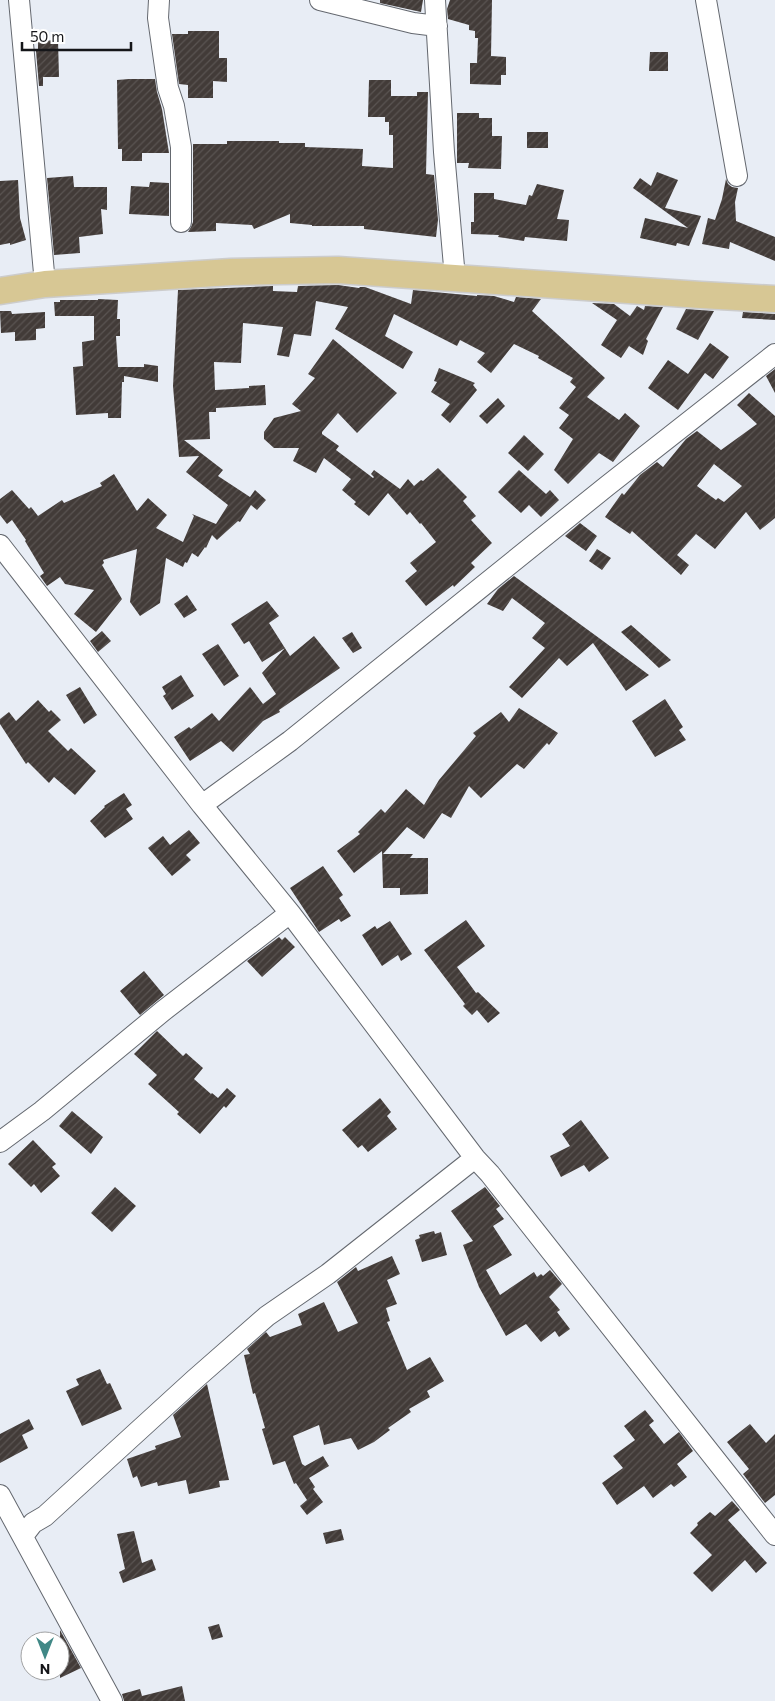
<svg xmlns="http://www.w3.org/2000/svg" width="775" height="1701" font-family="Commissioner,sans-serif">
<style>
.building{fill:url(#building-hatch);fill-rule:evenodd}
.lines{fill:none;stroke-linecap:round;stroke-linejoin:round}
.minor-casing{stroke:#64686f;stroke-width:22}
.major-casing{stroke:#ccc;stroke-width:29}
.minor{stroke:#fff;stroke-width:20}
.major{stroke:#d7c794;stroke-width:26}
</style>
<defs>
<pattern id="building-hatch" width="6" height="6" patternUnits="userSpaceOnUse" patternTransform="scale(1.25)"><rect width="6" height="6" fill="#423b38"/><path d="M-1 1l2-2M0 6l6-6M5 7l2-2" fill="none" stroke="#5a5452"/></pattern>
</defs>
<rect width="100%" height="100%" fill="#e8edf5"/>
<path class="building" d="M380,0H423L421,12L380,3Z
M450,0H492L491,56L506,57V75H501V85L470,84V63H477L478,38H475V31L469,30V25L448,19L447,9Z
M188,31H219V58H227V82L213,81V98H188V85L179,84L172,34H188Z
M58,40L59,77H43V86H39L36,51H38V41Z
M650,52H668V71H649Z
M129,79H155L157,92L162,109L169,153H142V161H122V149H118L117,80Z
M369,80H391V96H417V92H428L426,174L434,175L438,220L436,237L364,229V226H312V225L290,223V214L254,229L252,225L216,223V231L188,232L191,227L193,222V144H227V141H279V143H305V147L363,149L362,166L393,168V135H389V122H385V117H368Z
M457,113H479V118H492V136H502L501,169L468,168L469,163H457Z
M527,132H548V148H527Z
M657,172L678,180L665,208L701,216L689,246L677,243L676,246L640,238L645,218L688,228L633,188L640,178L651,186Z
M73,176L74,187H107V210L101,209L103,234L79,237L80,253L54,255L47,178Z
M726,179L728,184L732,187L738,188L735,202L736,221L775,237V261L730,242L729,249L702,244L708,218L715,220L722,199Z
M18,180L20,218L26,240L10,245V243L0,245V181Z
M150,182L169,183V216L129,214L131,186L149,187Z
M537,184L564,190L557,219L569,220L567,241L525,237L524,241L498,237L499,235L471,234V222H474V193H494V199L526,205L529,195L532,196Z
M338,285L359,288L360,287H365L411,304L413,290L477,296V295L494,296L514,302L516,297L541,299L532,311L605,378L587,397L619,420L625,413L640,426L613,462L599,453L568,484L554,470L573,439L559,428L569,415L559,408L576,387L570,382L573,378L538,358L539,356L514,344L491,373L477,362L485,353L460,340L457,346L394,314L385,336L413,352L403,369L335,329L348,307L316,301L311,336L294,334L289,357L277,355L283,327L243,323L241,363L214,362L215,390L249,388V386L265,385L266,405L216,408V412H209L210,439L184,440L223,470L218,476L250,497L255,490L266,500L257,510L251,505L240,522L238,521L217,540L212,535L206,548L205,547L198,557L192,553L187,563L185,562L183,567L166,558L160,603L140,616L130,602L137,549L103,560L104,563L102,565L122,599L96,632L74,614L94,590L65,584L60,577L47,586L40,576L44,573L25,541L26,540L12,520L7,524L0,515V499L12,490L29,509L31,507L38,516L62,500L64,503L102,486L100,483L114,474L137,511L148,498L167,515L156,528L183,542L194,516L192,514L216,524L228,505L186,472L199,456L179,457L173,386L178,290L273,286V291L297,292L298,286Z
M98,299L118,300L117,319H120V336H116L118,367H144V364L158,366V382L124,376V382H122L121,418H108V413L76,415L73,367L83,366L82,342L94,340V316H55L54,302H60V300H98Z
M592,303L614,304L630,316L637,306L644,310L645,306L663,307L646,339L648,341L643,355L629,346L621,358L601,345L617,320Z
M686,309L714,311L698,340L676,329Z
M0,311H11L12,314L45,312V328L36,329V340L15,341V332L1,333Z
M743,312L775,314V320L742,318Z
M333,339L397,393L357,433L338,413L322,432V434L339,446L336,450L373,478L374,477L371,474L374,470L400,489L408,479L414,486L421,480L423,481L438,468L467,497L463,501L476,516L471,520L492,543L471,563L475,567L454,587L453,585L426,606L405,581L417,571L410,563L436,542L421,523L420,524L410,512L407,515L388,493L369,516L354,504L356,502L342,490L351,479L324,458L316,473L293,461L299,448H274L264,439V432L274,418L301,411L292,404L315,378L308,374Z
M710,343L729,357L713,379L705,373L678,410L648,388L668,360L688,374Z
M439,368L475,383L473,385L477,390L450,423L441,415L450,404L431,392L437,382L434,381Z
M775,369V393L766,376Z
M749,393L775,416V518L760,530L746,512L715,549L696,534L677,555L689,565L681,575L632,531L630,534L605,517L622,493L624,495L640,475L657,462L663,467L686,439L697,431L721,450L757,424L737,405ZM714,464L742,486L724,502L718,498L716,500L697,486Z
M498,398L505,406L487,424L479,416Z
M524,435L544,454L528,471L508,453Z
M519,470L546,494L550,490L559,500L541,517L529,505L521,513L498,492Z
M580,523L597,536L586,551L565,536Z
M597,549L611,558L602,570L589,561Z
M514,576L599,638L649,675L626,691L593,643L567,666L559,658L522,698L509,687L545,648L532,638L545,623L512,598L503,611L487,604L498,589Z
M187,595L197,610L184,618L174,604Z
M267,601L279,616L269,623L290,656L314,636L340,668L279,710L280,712L263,721L233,752L221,741L190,761L174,737L189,727L191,729L212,713L219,721L250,687L263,704L276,694L262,673L285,648L262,662L249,641L244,644L231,624Z
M631,625L671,660L659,668L621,632Z
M102,631L111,641L98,652L90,641Z
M352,632L362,648L353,653L342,638Z
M218,644L239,676L224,686L202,654Z
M181,675L194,696L172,710L163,696L166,694L162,687Z
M80,687L97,715L84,724L66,695Z
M665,699L683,727L679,730L686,740L655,757L632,721Z
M38,700L49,712L51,710L61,720L48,731L68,751L71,748L96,771L75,795L54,777L49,783L28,762L26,764L0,724V719L9,712L16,721Z
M519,708L558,733L549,745L547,743L524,769L517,764L481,798L469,786L451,818L442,813L424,839L407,827L383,854H413L410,858H428V894L400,895V888H383L382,851L354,873L337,851L360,834L358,832L381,809L385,813L406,789L424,805L439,780L476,736L473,733L501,712L509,722Z
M124,793L132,805L126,809L133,819L105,838L90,821L105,807L104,806Z
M189,830L200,843L186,855L191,860L172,876L148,848L163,836L170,845Z
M323,866L343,895L339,898L351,916L341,922L339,919L319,932L290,888Z
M466,920L485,946L457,967L476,993L478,992L500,1013L488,1023L477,1010L472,1015L463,1006L465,1004L424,950Z
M390,921L412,954L401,961L398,955L382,966L362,935L375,926L377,929Z
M279,937L282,940L285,937L295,947L262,977L247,961Z
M144,971L164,995L140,1015L120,991Z
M157,1031L183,1056L186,1053L203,1068L194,1079L211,1094L212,1093L218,1098L227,1088L236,1096L226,1108L224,1106L200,1134L177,1114L179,1112L148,1084L157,1075L134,1054Z
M380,1098L391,1112L387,1116L397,1129L368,1152L362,1145L358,1148L342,1130Z
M72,1111L103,1137L91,1154L59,1126Z
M581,1120L609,1158L589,1172L584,1165L561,1177L550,1156L570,1146L562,1134Z
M33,1140L56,1164L52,1167L60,1176L41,1193L34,1184L31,1187L8,1164Z
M115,1187L136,1206L112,1232L91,1213Z
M485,1187L500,1206L496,1209L504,1219L493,1226L512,1255L486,1270L500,1295L534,1272L537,1277L541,1274L543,1276L550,1270L562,1284L549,1297L560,1310L557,1312L570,1329L559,1337L555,1331L541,1342L526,1324L506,1336L479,1287L463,1245L473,1241L451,1211Z
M434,1231L435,1234L441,1232L447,1255L422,1262L415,1240L420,1238L419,1235Z
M392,1256L400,1274L387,1280L397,1304L386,1308L390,1321L387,1322L407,1370L430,1357L444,1381L427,1391L430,1397L409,1409L411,1412L388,1428L390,1430L374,1442L358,1450L351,1438L324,1445L319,1425L293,1436L302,1464L305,1466L323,1456L329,1466L309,1478L315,1487L313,1489L323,1502L307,1515L300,1506L307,1500L296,1483L294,1484L285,1461L273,1465L262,1429L265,1428L255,1393L253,1394L244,1355L250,1354L247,1349L266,1332L270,1337L302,1325L298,1314L324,1302L338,1332L358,1323L337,1282L356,1267L358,1271Z
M100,1369L107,1384L110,1383L122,1409L82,1426L66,1391L79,1385L76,1379Z
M207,1384L229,1480L219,1481L220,1487L189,1494L186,1480L158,1486L157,1482L141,1487L137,1476L133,1478L127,1459L156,1449L155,1446L181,1437L173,1415Z
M645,1410L654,1421L649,1425L664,1444L679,1432L693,1451L677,1464L687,1477L674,1487L671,1484L653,1498L644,1486L617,1505L602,1483L623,1468L613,1456L635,1440L624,1426Z
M29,1419L34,1429L22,1435L28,1448L0,1463V1434Z
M750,1424L766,1443L775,1434V1495L765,1503L743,1474L749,1469L727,1442Z
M732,1501L740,1510L728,1520L767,1563L756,1573L745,1560L712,1592L693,1573L712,1555L690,1533L698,1525L697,1523L710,1512L715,1516Z
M341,1529L344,1540L326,1544L323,1533Z
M134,1531L142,1563L152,1559L156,1570L123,1583L119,1572L125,1569L117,1534Z
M219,1624L223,1637L212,1640L208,1627Z
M60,1630L81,1668L60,1678Z
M182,1686L185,1701H124L122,1694L140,1689L142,1696Z"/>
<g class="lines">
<g class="minor-casing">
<path id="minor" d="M19,0L45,284
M159,0L158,18L168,88L174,106L181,147V222
M320,0L413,23L437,26
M435,0L444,152L455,278
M706,0L737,176
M0,545L202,805L290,913L475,1158L490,1174L775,1535
M202,805L290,741L607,486L775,354
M0,1142L42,1111L163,1011L290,913
M0,1495L112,1701
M23,1536L33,1523L45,1516L194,1380L267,1316L328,1274L475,1158"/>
</g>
<g class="major-casing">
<path id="major" d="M0,291L45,284L231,272L338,270L701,295L775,299"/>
</g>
<use href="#minor" class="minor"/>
<use href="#major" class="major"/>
</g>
<g transform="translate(45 1656) rotate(180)"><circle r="24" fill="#ffffff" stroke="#a1a2a3"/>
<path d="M0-4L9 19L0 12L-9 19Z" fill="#408886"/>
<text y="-8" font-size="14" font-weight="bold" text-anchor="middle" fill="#151619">N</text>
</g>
<path d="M22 42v8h109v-8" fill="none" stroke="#151619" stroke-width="2.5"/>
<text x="30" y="42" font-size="15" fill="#151619" stroke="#ffffff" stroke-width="4" paint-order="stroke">50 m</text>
</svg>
